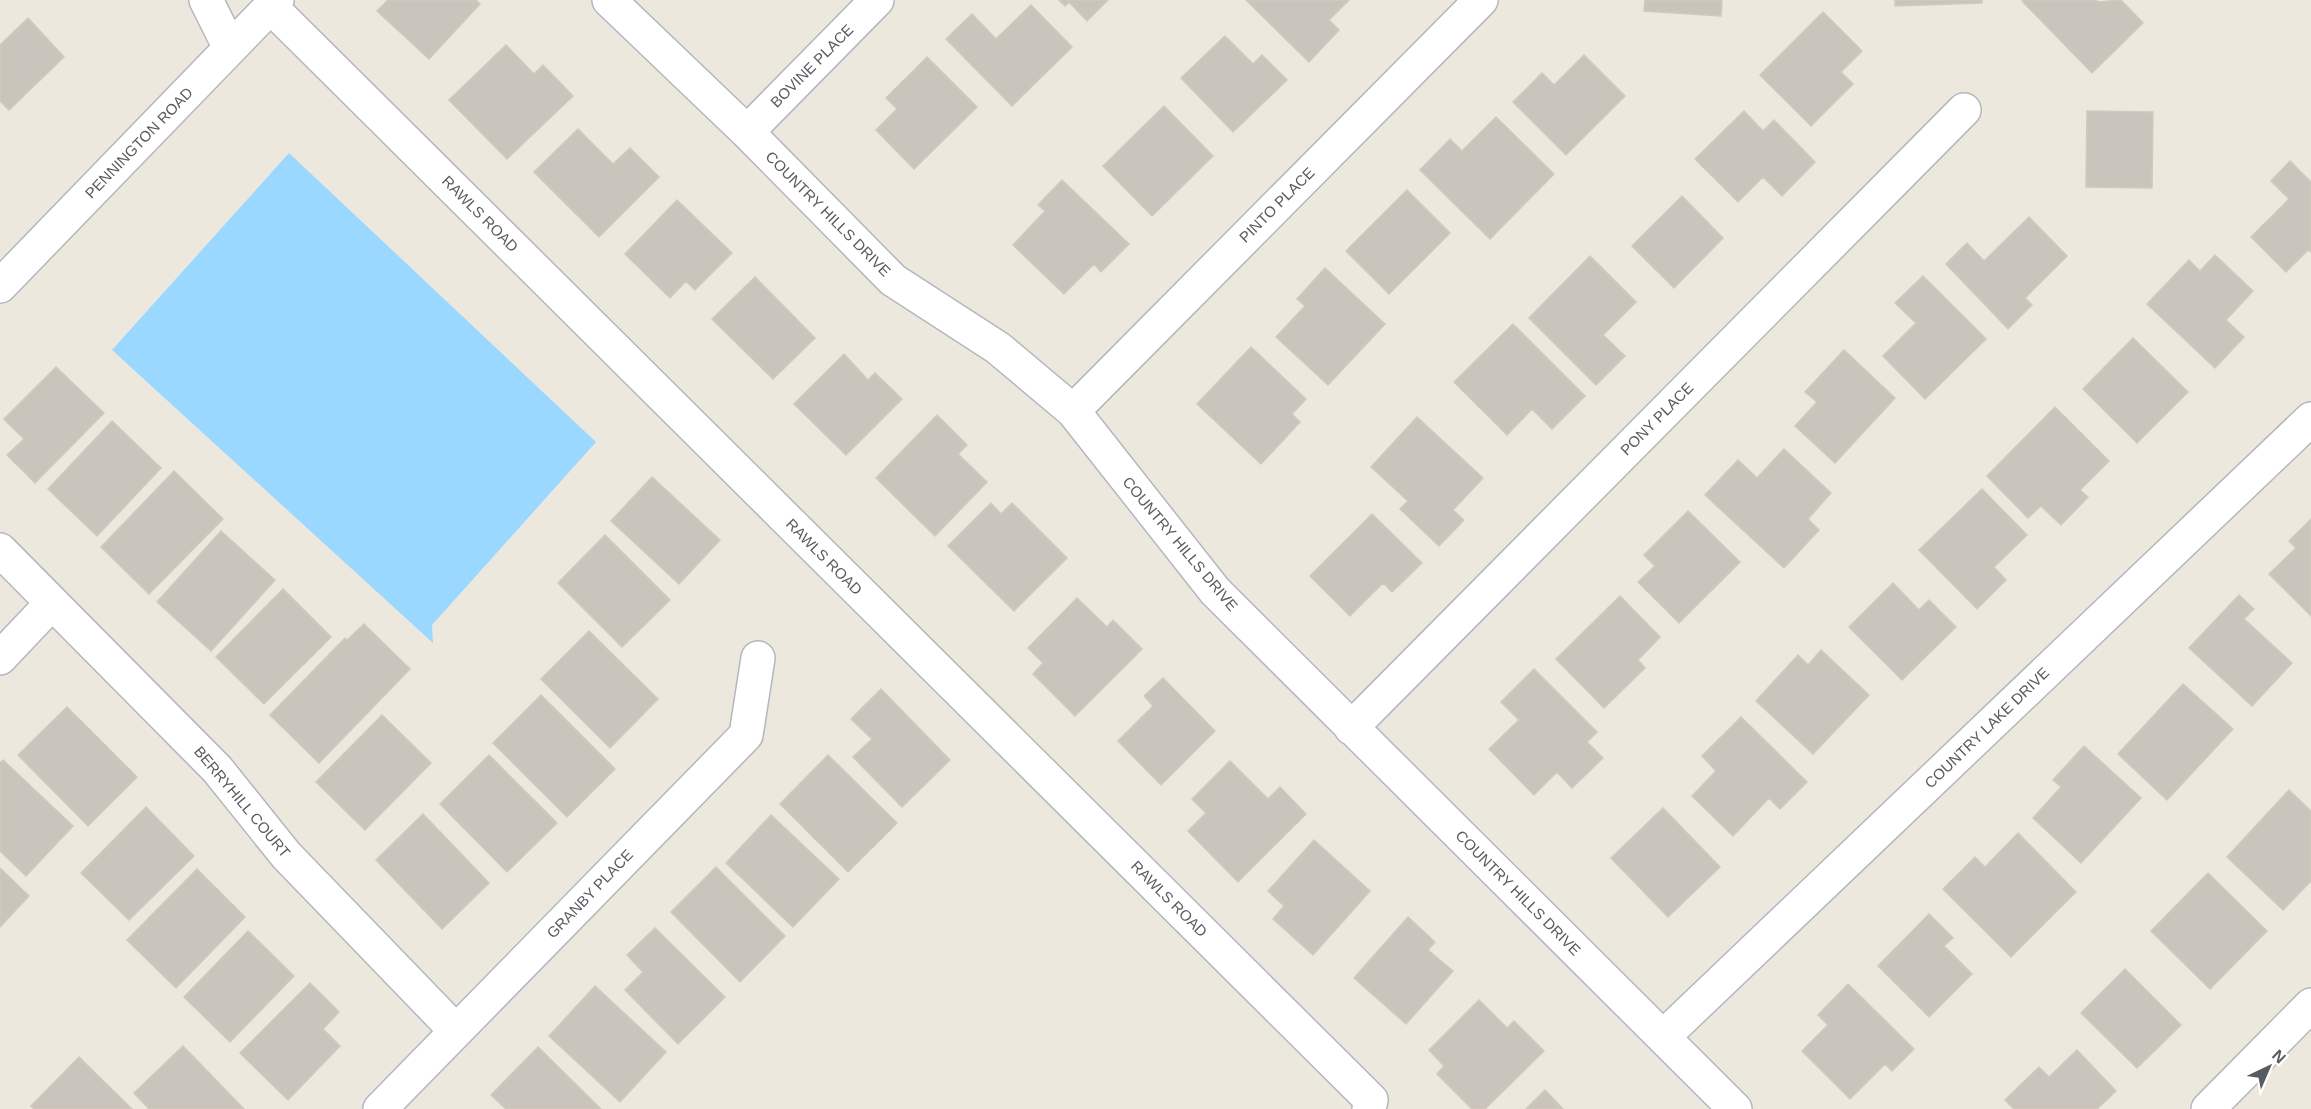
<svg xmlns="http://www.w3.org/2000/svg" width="2311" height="1109" font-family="Arial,sans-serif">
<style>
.water{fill:#9bd8ff}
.building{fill:#c9c5bd;stroke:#d1cabc;stroke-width:1.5}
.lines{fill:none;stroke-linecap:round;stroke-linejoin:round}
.minor-casing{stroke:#b4b7bd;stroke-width:36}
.minor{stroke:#fff;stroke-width:33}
.labels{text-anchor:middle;stroke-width:5;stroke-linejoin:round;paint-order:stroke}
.street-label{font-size:15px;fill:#575c61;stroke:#fff}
</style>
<rect width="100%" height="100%" fill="#ece8de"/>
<path class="water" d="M289,153L596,442L432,625L433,643L112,350Z"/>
<path class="building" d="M388,0H476L480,4L429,59L377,11Z
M1059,0H1108L1087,21L1069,2L1065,6Z
M1246,0H1349L1329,20L1339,30L1309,62Z
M1645,0H1722L1721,16L1644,11Z
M1895,0H1982V3L1895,6Z
M2024,0H2096L2098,2L2121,0L2143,23L2092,73L2022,1Z
M1031,5L1072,47L1012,106L946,39L972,14L996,39Z
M1823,12L1862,51L1841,72L1853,84L1811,126L1760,75Z
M28,18L64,57L9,110L0,101V45Z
M1225,36L1253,64L1262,55L1287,80L1233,132L1181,78Z
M506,45L534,74L543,65L573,96L507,159L449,100Z
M1584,55L1625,96L1566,155L1513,102L1542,73L1554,85Z
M927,57L977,107L914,169L876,130L897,109L886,98Z
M1164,106L1213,156L1152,216L1103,166Z
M1744,111L1763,131L1774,120L1815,162L1782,196L1763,177L1738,202L1695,159Z
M2087,111L2153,112L2152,188L2086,187Z
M1496,117L1554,174L1490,239L1420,170L1450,139L1462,151Z
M578,129L613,164L630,148L659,177L599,237L534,172Z
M2290,161L2311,182V252L2308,250L2286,272L2251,237L2289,199L2271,181Z
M1062,180L1129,244L1101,272L1094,264L1064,294L1013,245L1045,211L1038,205Z
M1407,190L1450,233L1389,294L1346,251Z
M1682,196L1723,238L1674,288L1632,246Z
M677,200L732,253L695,290L686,281L670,298L625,254Z
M2029,217L2067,256L2025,298L2032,305L2008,329L1946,264L1967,243L1984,261Z
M2215,255L2253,291L2226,320L2244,337L2215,368L2147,304L2189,260L2200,271Z
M1590,256L1636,302L1603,335L1625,356L1596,385L1529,318Z
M1325,268L1385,324L1328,385L1276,337L1305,306L1297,299Z
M1923,276L1986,339L1925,399L1883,356L1916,323L1895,303Z
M755,277L815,338L773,379L712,319Z
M1513,324L1585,396L1552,429L1532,409L1507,435L1454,382Z
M2133,338L2188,392L2137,443L2083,389Z
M1251,347L1306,399L1292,414L1300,422L1261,464L1197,404Z
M1844,350L1895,398L1835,463L1795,426L1817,402L1805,392Z
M844,354L868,380L875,373L902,399L846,455L794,404Z
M56,367L104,413L35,483L7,455L24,439L4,419Z
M2055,407L2109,461L2080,490L2088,497L2061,525L2041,506L2028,518L1987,476Z
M937,415L967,445L958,454L987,482L935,536L876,478Z
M1417,417L1483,478L1453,510L1464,520L1439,546L1400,509L1408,501L1371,467Z
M112,421L161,468L97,536L48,489Z
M1784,449L1831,493L1808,519L1819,530L1784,568L1705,495L1738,460L1757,478Z
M174,471L223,519L149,594L101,547Z
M652,477L720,540L679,584L611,521Z
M1982,489L2027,535L1994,567L2006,580L1977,609L1919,550Z
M991,503L1001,514L1012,503L1067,558L1014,611L948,546Z
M1688,511L1740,562L1679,623L1638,582L1655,566L1644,555Z
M1372,514L1422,563L1392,592L1383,583L1350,616L1310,576Z
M2311,519V616L2269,574L2296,548L2289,541Z
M221,531L275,580L211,651L157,602Z
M605,535L670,600L622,647L558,583Z
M1893,583L1919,610L1929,600L1956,627L1902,680L1849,627Z
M283,589L331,637L264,704L216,657Z
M2239,595L2254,609L2244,619L2292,663L2252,706L2189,648Z
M1620,596L1660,637L1638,660L1645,668L1604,708L1556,659Z
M1077,598L1107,627L1113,620L1142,649L1075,716L1033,674L1043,663L1028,648Z
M364,624L410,669L319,763L270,715L345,638L347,640Z
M589,631L658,699L610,748L541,679Z
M1821,650L1869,695L1813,754L1756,701L1798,655L1808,665Z
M1534,669L1597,732L1587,742L1603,758L1572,788L1557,772L1534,795L1489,749L1519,720L1501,702Z
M1163,678L1215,731L1161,785L1118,741L1153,706L1144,696Z
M2183,684L2233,729L2167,800L2118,754Z
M881,689L950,760L902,807L853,757L872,739L851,719Z
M541,695L615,769L567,817L493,743Z
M67,707L137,777L88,826L18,755Z
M382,715L431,763L365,830L316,782Z
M1741,717L1807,782L1780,809L1769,798L1733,836L1692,796L1716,771L1702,756Z
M2084,746L2141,798L2081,863L2033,818L2061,787L2053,780Z
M489,755L557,823L507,872L440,804Z
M828,755L897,823L848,872L780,804Z
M3,760L73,826L26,876L0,851V763Z
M1230,761L1268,799L1280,787L1306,814L1238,882L1188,831L1206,813L1192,799Z
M2289,790L2311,811V881L2283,910L2227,857Z
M146,807L194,856L129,920L81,873Z
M1663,808L1720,867L1668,917L1611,858Z
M423,814L489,883L442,929L376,860Z
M771,815L839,879L793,927L726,863Z
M2018,833L2076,892L2011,957L1943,889L1975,857L1985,867Z
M1314,840L1370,891L1313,955L1273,919L1284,906L1268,891Z
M716,867L785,936L740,982L671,912Z
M0,868L29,896L0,927Z
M197,869L245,917L176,988L127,940Z
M2208,873L2267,931L2210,989L2151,931Z
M1929,914L1953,938L1944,946L1972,974L1929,1017L1878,966Z
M1408,917L1435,942L1428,950L1453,971L1406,1024L1354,978Z
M655,928L725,997L678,1044L625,990L643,972L627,955Z
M248,931L294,976L230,1042L184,997Z
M2125,969L2181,1025L2137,1068L2081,1013Z
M310,983L339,1012L323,1029L340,1046L288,1100L240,1053Z
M1848,984L1914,1049L1892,1071L1885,1064L1850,1099L1802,1051L1828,1025L1818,1015Z
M595,986L666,1052L620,1102L549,1036Z
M1479,1000L1507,1028L1514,1021L1544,1051L1485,1109H1472L1437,1074L1444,1066L1429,1050Z
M183,1046L244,1109H149L134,1093Z
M538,1047L601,1109H506L491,1095Z
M2077,1050L2116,1091L2097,1109H2014L2005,1100L2039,1067L2049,1077Z
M79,1057L132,1109H34L31,1106Z
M1545,1090L1563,1109H1526Z"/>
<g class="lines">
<g class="minor-casing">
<path id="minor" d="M206,0L230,48
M609,0L747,132L893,280L998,348L1073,411L1215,591L1735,1109
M271,7L1371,1100L1369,1109
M747,132L877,0
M0,286L277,0
M1073,411L1481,0
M0,550L217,769L286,855L456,1031
M0,658L52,603
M1351,728L1964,110
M1663,1037L2311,419
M380,1109L746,735L758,658
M2208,1109L2311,1005"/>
</g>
<use href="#minor" class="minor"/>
</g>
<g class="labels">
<g class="street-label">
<text transform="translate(812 66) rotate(-45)" y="5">BOVINE PLACE</text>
<text transform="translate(139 143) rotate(-46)" y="5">PENNINGTON ROAD</text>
<text transform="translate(1277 205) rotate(-45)" y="5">PINTO PLACE</text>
<text transform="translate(480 214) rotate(45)" y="5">RAWLS ROAD</text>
<text transform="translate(828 214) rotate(45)" y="5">COUNTRY HILLS DRIVE</text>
<text transform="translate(1657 419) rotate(-45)" y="5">PONY PLACE</text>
<text transform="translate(1180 544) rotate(50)" y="5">COUNTRY HILLS DRIVE</text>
<text transform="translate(824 557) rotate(45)" y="5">RAWLS ROAD</text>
<text transform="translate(1987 728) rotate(-44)" y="5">COUNTRY LAKE DRIVE</text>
<text transform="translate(242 802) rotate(50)" y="5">BERRYHILL COURT</text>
<text transform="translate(1518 893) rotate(45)" y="5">COUNTRY HILLS DRIVE</text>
<text transform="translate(590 894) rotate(-46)" y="5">GRANBY PLACE</text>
<text transform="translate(1169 899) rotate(45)" y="5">RAWLS ROAD</text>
</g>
</g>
<g transform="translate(2269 1067) rotate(44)" stroke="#ffffff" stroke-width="4.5" paint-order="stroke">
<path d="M0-4.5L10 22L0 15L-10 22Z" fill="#575c61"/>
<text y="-9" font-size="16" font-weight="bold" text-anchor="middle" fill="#575c61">N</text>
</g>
</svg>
